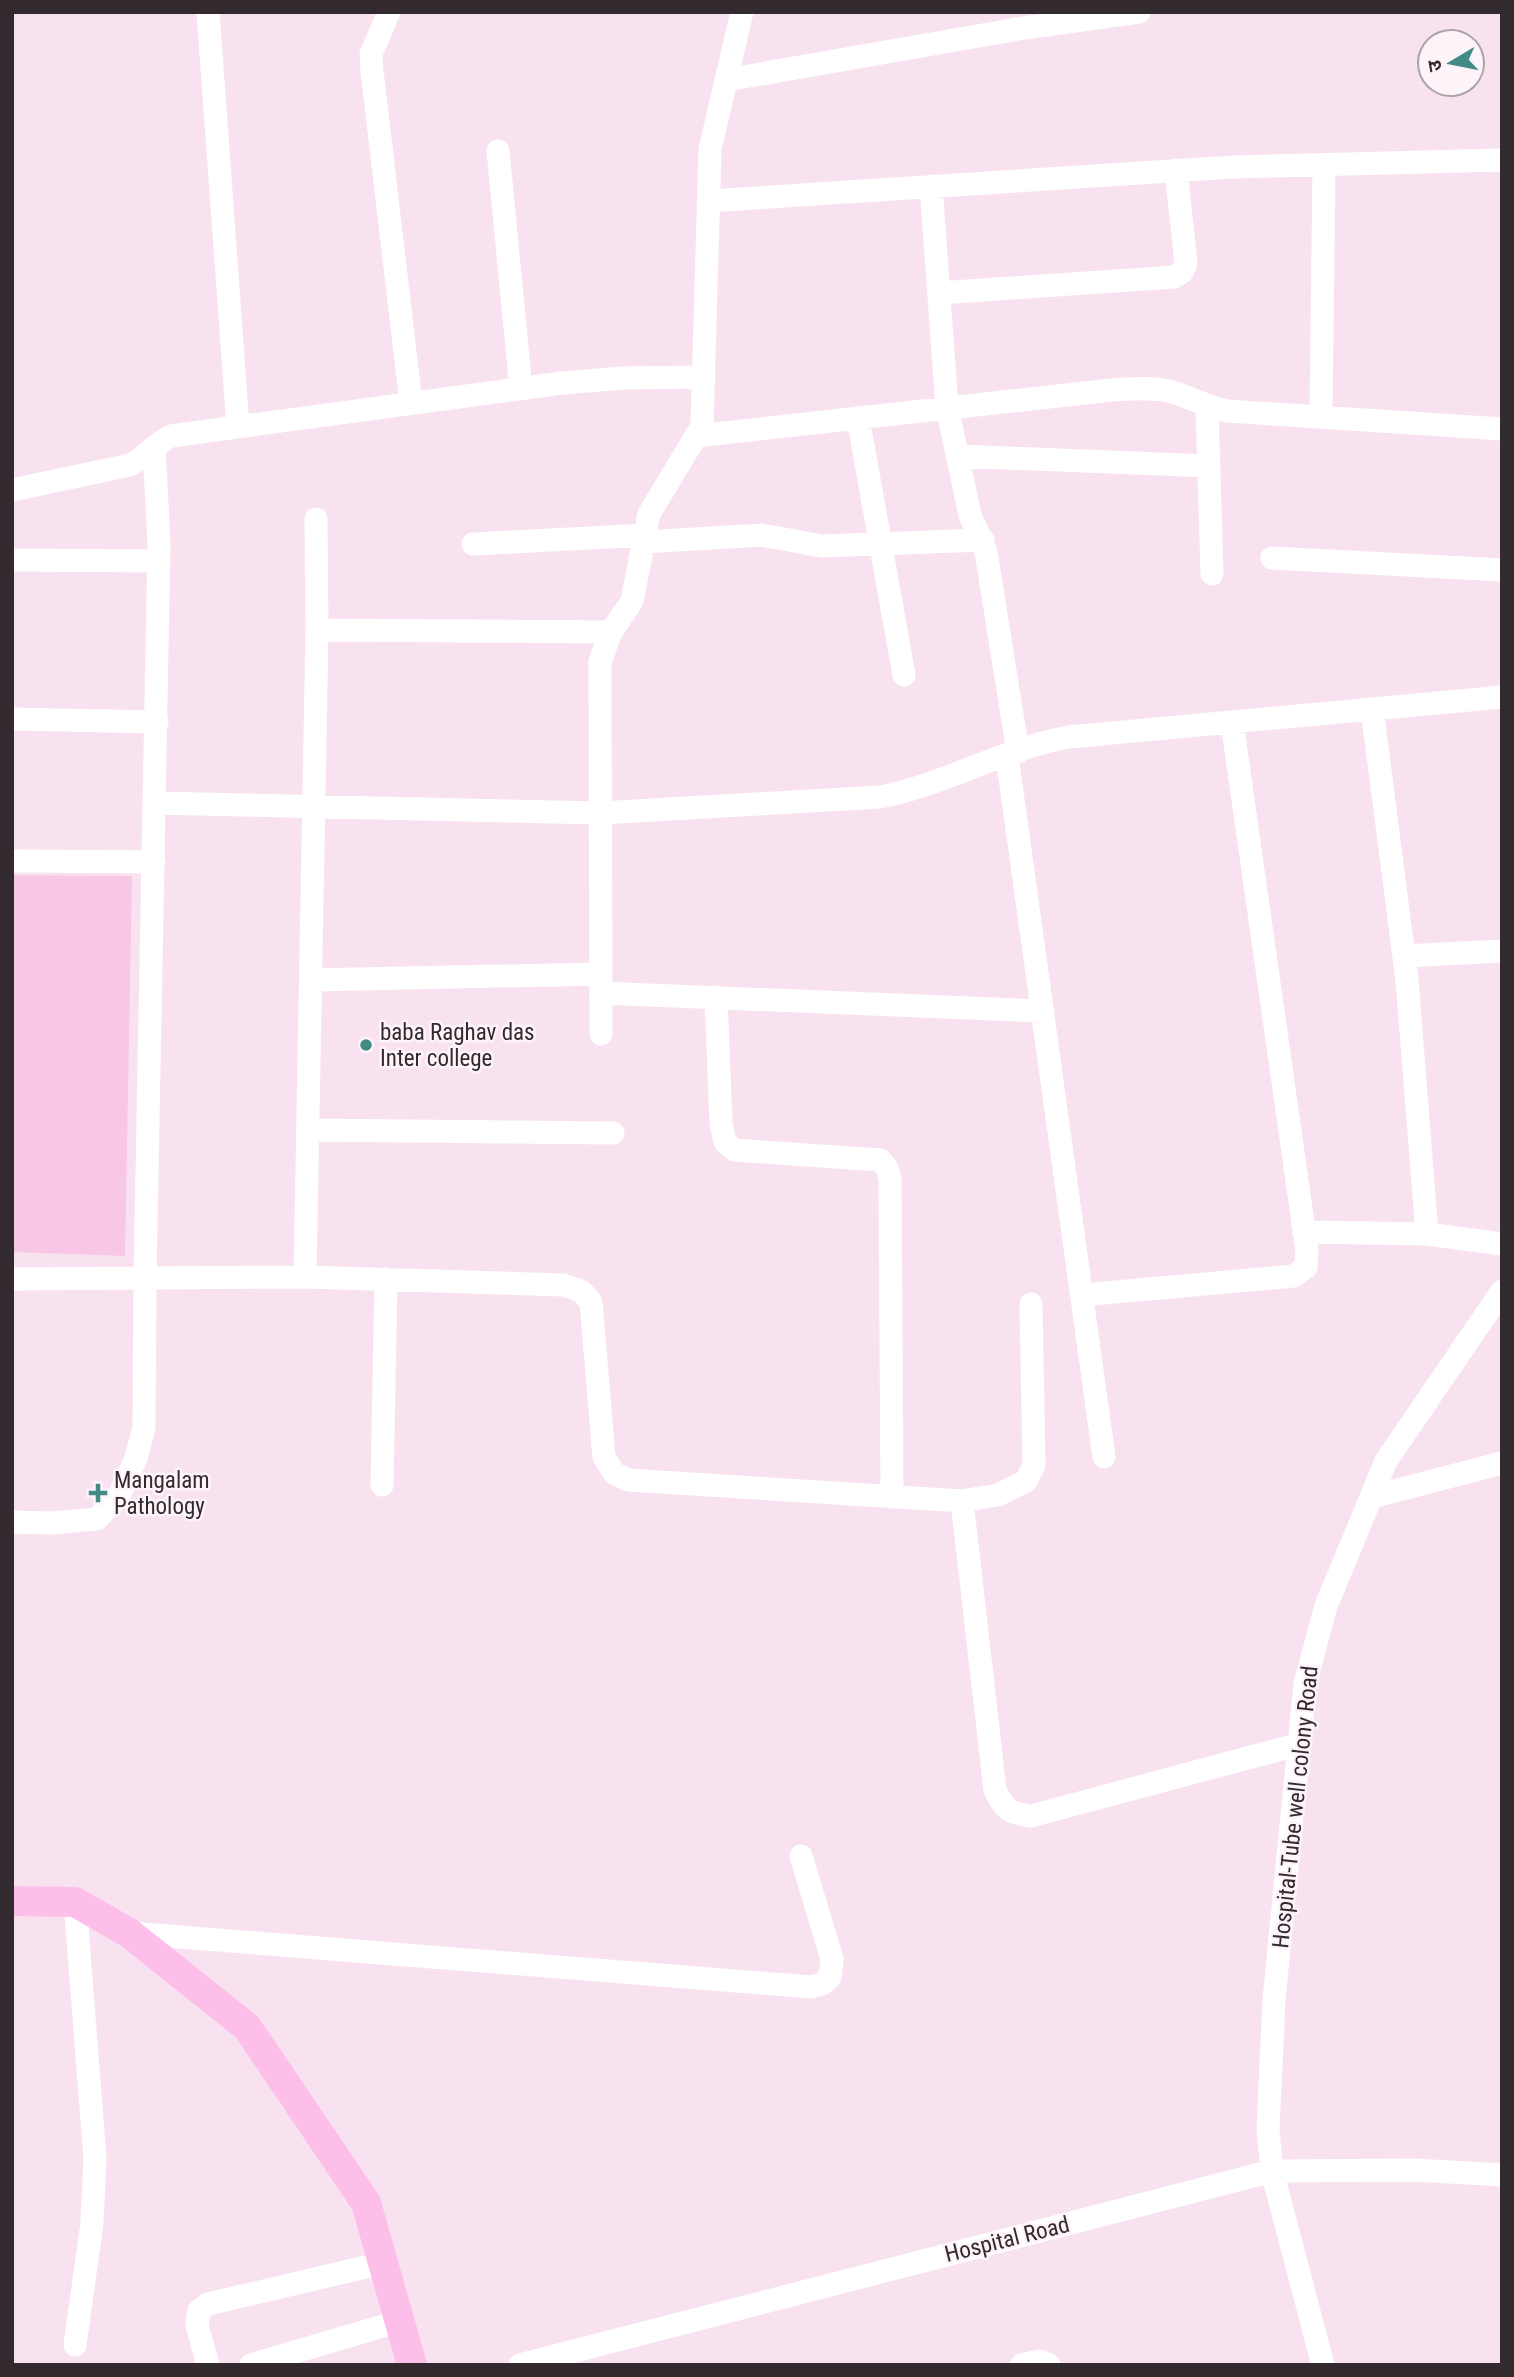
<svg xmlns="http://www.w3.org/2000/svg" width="1514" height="2377" font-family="'Roboto Condensed','Noto Sans Devanagari',sans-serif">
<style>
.green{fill:#f8c7e6}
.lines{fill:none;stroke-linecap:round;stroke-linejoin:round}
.minor{stroke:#fff;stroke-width:23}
.major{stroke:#febeea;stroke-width:30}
.poi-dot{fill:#428a85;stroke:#fdf4fa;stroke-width:2.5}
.labels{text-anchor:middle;stroke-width:5;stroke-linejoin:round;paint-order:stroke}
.poi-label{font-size:23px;fill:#332a2f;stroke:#fdf4fa;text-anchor:start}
.street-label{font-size:23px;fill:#332a2f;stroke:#fdf4fa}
</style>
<rect width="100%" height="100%" fill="#f9e2f0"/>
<path class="green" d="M12,875L132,876L125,1256L12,1252Z"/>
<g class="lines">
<path class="minor" d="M208,12L238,427
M389,12L371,54L372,71L411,403
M726,80L1024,28L1139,12
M498,151L521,389
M931,186L947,407L970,515L986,552L1018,752
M709,201L1233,167L1502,160
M939,293L1174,277L1182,272L1186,263L1176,170
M1207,408L1212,574
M1321,417L1324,165
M858,418L904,675
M696,436L1112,390C1130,389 1150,387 1168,391C1189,396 1206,407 1227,411L1502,429
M957,456L1209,466
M12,490L130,465C146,457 155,444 171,436L562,383L623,378L704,377
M644,542L762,535L822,546L983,540
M473,544L645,535
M1272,558L1502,570
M12,560L159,561
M317,630L611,632
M1372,709L1407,980L1427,1234
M12,719L157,722
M1007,756L1104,1457
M155,803L600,813L880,797C945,785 1004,748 1069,737L1502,697
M12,861L154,862
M1404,956L1502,951
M311,980L600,974
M601,993L1043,1011
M716,997L721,1123L725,1142L734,1150L880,1160L887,1168L890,1179L892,1497
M601,1034L600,662L611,632L632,601L649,514L702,426L710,149L742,12
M309,1130L613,1133
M1304,1232L1427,1234L1502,1244
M305,1277L317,630L316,519
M12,1279L305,1277L564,1285L581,1291L591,1302L604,1457L614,1473L628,1480L962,1501L998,1495L1026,1481L1034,1465L1031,1304
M1082,1295L1294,1276L1306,1267L1307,1251L1232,722
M382,1485L386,1279
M1371,1497L1502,1463
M962,1501L995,1790C1004,1809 1009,1813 1031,1816L1300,1744
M12,1522L51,1523L97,1519L119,1496L136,1458L144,1428L145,1278L159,544L154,448
M129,1933L811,1987L822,1984L830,1977L832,1959L801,1856
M75,2345L92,2223L95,2158L75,1902
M208,2365L197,2325L199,2311L208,2304L383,2263
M251,2365L400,2321
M520,2365L1272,2171L1414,2170L1502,2175
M1022,2365L1039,2361L1049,2365
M1323,2365L1272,2171L1268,2130L1274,2000L1305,1684L1326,1606L1386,1461L1502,1291"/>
<path class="major" d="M12,1901L75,1902L129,1933L247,2027L366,2203L412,2365"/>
</g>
<g class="poi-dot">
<circle cx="366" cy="1045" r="7"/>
<path d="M94.5 1482.5h7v7h7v7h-7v7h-7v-7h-7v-7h7z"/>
</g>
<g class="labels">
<g class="poi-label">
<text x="380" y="1040">baba Raghav das<tspan x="380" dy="26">Inter college</tspan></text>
<text x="114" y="1488">Mangalam<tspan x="114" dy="26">Pathology</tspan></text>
</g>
<g class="street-label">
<text transform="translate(1295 1807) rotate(-84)" y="8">Hospital-Tube well colony Road</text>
<text transform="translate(1007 2239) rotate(-14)" y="8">Hospital Road</text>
</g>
</g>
<rect width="1514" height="2377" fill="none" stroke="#332a2f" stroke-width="28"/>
<g transform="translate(1451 63) rotate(260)"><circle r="33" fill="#fdf4fa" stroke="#aca3a9" stroke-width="2"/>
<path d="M0-5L12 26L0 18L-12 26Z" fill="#428a85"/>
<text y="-10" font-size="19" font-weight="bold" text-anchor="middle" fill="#332a2f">उ</text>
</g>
</svg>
